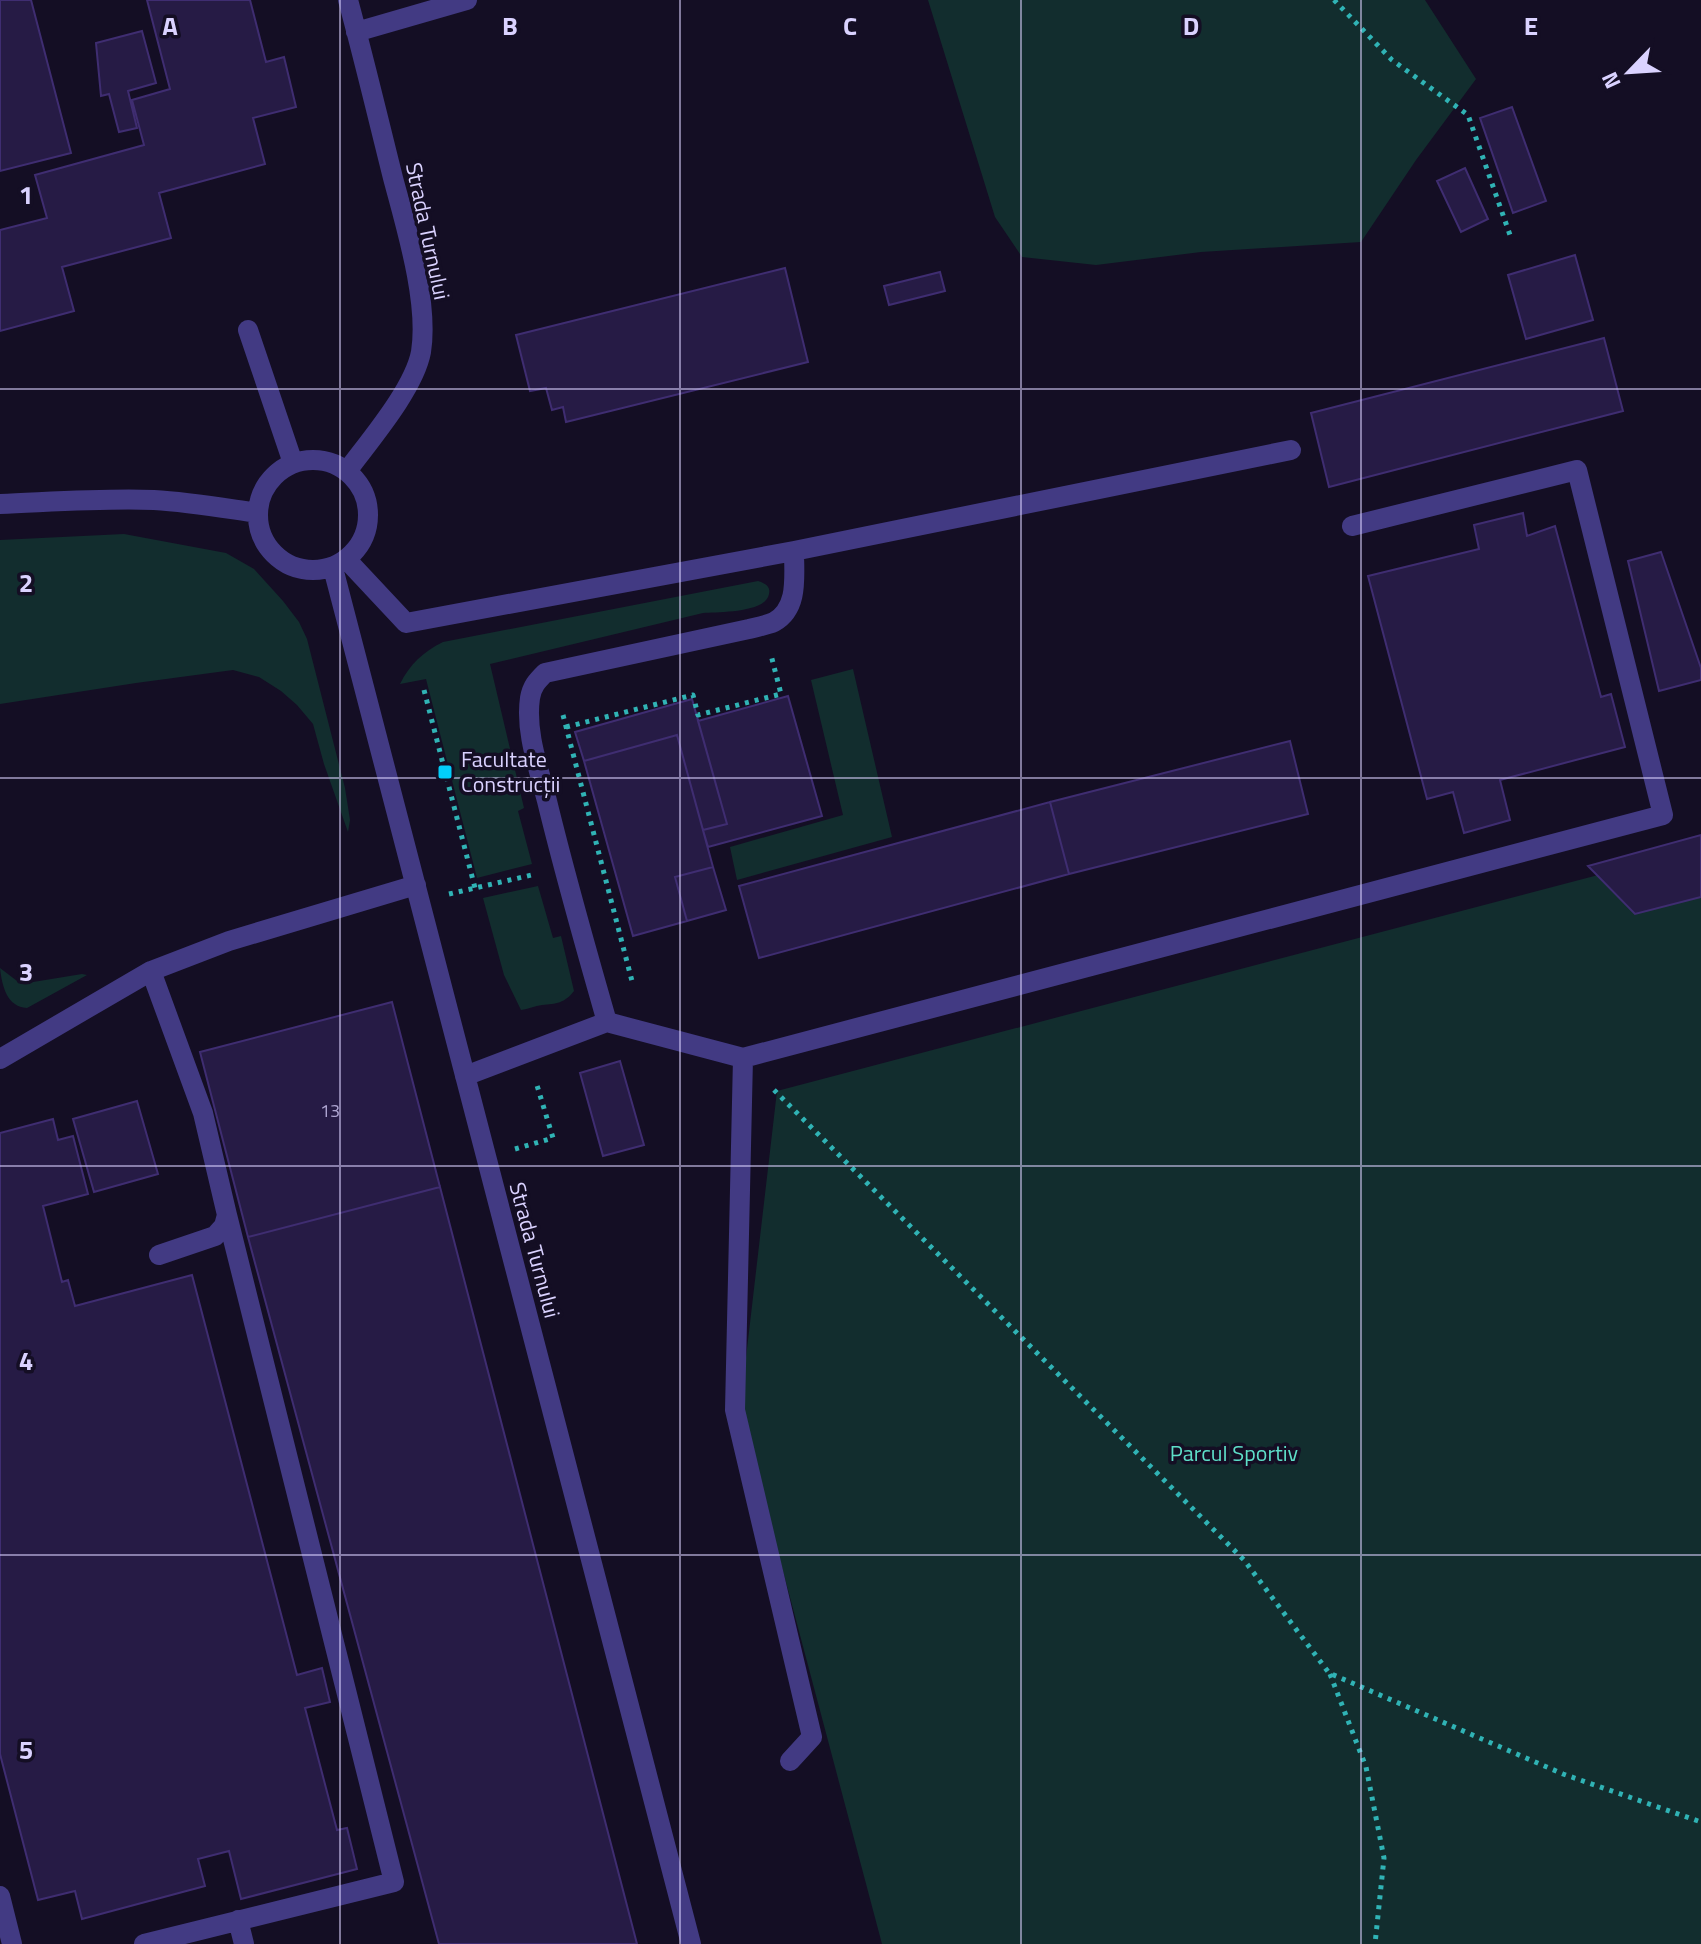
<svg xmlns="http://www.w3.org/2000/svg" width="1701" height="1944" font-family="'Titillium Web',sans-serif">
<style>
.green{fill:#122d2e}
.building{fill:#261b45;stroke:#3f2d71;stroke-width:2}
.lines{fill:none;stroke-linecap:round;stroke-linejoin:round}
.path{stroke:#30b3b5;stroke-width:5;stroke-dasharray:4 6;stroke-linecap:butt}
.minor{stroke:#423a83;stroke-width:20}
.grid{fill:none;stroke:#dad2ff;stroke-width:2;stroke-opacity:0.55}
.poi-dot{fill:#02cefa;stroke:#140e24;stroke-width:3}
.labels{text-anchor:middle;stroke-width:7;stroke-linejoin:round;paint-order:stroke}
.number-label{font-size:18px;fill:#ada4d0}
.street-label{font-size:22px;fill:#dad2ff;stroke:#140e24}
.poi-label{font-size:22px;fill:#dad2ff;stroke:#140e24;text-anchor:start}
.park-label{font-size:22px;fill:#5edec8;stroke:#140e24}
.grid-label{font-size:26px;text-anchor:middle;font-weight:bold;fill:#dad2ff;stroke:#140e24;stroke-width:7;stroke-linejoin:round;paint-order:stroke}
</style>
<rect width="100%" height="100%" fill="#140e24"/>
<path class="green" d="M928,0H1425L1476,79L1416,160L1361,242L1201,252L1096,265L1022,257L995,217Z
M124,534L226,553L254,569L283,601L299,622L307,639L345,788L350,820L348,832L324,764L313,724L297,705L281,691L259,677L233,670L136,683L0,704V540Z
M758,581C764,583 771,586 769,594C766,613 718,612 703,613L490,664L524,808L518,811L532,864L477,878L426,679L400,684C410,664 423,652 443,642Z
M853,669L892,837L737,880L730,847L843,815L811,680Z
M1701,848V1944H882L740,1409L777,1091Z
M538,886L553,938L561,936L574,991C565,1003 556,1004 542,1005C535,1006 528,1009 521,1010L504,975L483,898Z
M0,968L21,984L82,974L87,975L27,1008C7,1007 2,986 0,968Z"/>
<path class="building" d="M0,0H31L71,153L0,171Z
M147,0H250L266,62L284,57L296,107L253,118L265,164L159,193L171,238L62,267L74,311L0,331V230L47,218L35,175L144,145L132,100L170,89Z
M142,31L156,83L128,91L137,128L119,132L109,94L101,96L96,43Z
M1512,107L1546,201L1513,213L1480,118Z
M1465,168L1488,219L1461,232L1437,181Z
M1575,255L1593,320L1526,339L1508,275Z
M785,268L808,362L566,422L563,407L552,410L546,388L530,391L516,335Z
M940,272L945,291L889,305L884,286Z
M1604,338L1623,411L1329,487L1311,413Z
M1523,513L1527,536L1555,526L1601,697L1611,694L1625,747L1500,780L1510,820L1464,833L1453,792L1427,799L1368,576L1479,549L1474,525Z
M1661,552L1701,668V680L1659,691L1628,561Z
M788,696L822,816L708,847L703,830L727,824L698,721Z
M692,699L727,824L703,830L677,735L584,761L575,732Z
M677,735L713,867L675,877L687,921L633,936L584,761Z
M1290,741L1308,814L1069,874L1050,802Z
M1050,802L1069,874L759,958L739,886Z
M1701,835V897L1635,914L1588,866Z
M713,867L726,910L687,921L675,877Z
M392,1002L440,1187L248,1237L200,1052Z
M620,1061L644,1145L603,1156L580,1073Z
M137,1101L158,1174L94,1192L73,1119Z
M53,1119L58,1140L73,1136L88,1194L43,1206L62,1282L68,1280L75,1306L192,1275L297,1675L322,1668L330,1702L305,1708L337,1830L347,1828L357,1869L241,1899L229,1851L198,1859L205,1886L82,1919L75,1891L38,1900L0,1754V1133Z
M440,1187L637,1944H439L248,1237Z"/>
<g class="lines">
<path class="path" d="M1334,0L1392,60L1468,115L1510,235
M424,690L475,888
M563,715L633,985
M566,727L693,695L698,715L781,694L771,655
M449,894L536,874
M774,1090L1244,1560L1329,1673L1563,1774L1701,1822
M515,1149L553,1138L536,1082
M1330,1674L1366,1767L1384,1858L1375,1944"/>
<path class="minor" d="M356,32L467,0
M248,330L293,463
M258 515a55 55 0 1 1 110 0a55 55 0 1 1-110 0Z
M347,471C370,440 414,389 421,352C429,302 406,227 393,178C378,118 364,59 348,0
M0,504C51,502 103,498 154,500C189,502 223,508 258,513
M347,560L406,623L794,551L1291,450
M333,568L691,1944
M151,971L203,1113L227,1215L224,1226L215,1236L159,1255
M607,1022C586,949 565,875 547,801C539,769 525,732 530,698C532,686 537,681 545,673L749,629C757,627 767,625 774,622C799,608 794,576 794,551
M0,1059L151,971L229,941L416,885
M465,1076L607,1022L743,1058
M790,1761L812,1737L735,1410L743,1058L1663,815L1577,470L1352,526
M0,1896L12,1944
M238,1920L244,1944
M144,1944L394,1882L227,1215"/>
</g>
<path class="grid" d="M340,0V1944M680,0V1944M1021,0V1944M1361,0V1944M0,389H1701M0,778H1701M0,1166H1701M0,1555H1701"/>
<rect class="poi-dot" x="437" y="764" width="16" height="16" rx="4"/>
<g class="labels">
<g class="number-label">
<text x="330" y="1117">13</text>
</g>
<g class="street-label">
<text transform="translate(428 231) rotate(78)" y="8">Strada Turnului</text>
<text transform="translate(535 1250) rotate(75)" y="8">Strada Turnului</text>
</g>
<g class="poi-label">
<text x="461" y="767">Facultate<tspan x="461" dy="25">Construcții</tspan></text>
</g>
<g class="park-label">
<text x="1234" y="1461">Parcul Sportiv</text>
</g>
</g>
<g class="grid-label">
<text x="170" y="35">A</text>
<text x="510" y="35">B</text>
<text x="850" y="35">C</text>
<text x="1191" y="35">D</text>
<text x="1531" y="35">E</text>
<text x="26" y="204">1</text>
<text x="26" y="592">2</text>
<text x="26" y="981">3</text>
<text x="26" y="1370">4</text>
<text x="26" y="1759">5</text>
</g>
<g transform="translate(1629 72) rotate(245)" stroke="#140e24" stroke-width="6" paint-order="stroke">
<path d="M0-6L14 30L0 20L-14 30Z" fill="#dad2ff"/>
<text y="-12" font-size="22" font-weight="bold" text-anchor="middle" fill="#dad2ff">N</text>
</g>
</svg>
